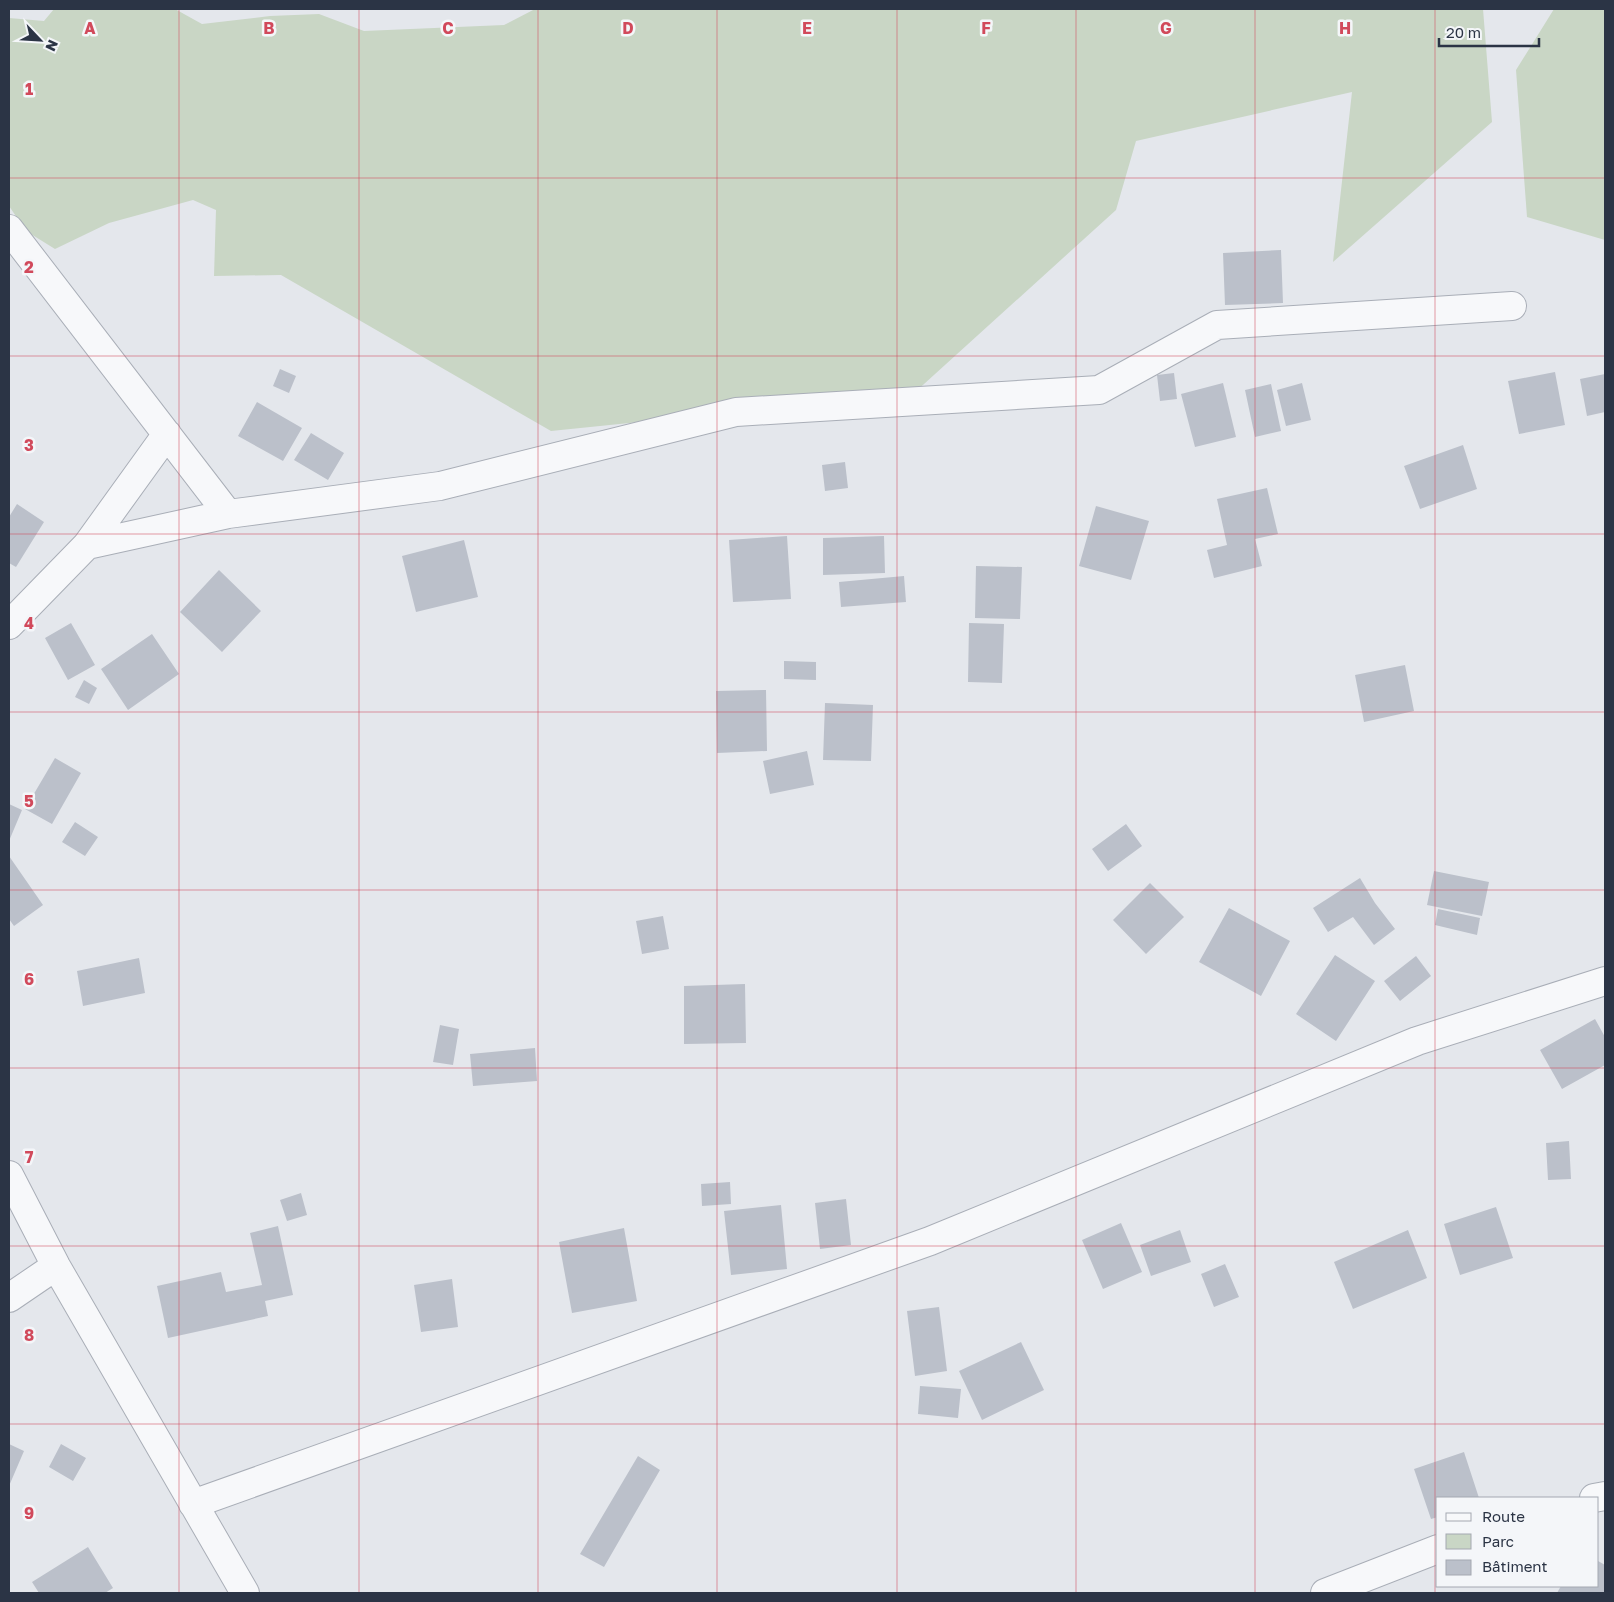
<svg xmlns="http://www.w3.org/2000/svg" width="1614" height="1602" font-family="'Golos Text',sans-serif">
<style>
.green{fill:#c9d6c5}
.building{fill:#bbc0ca}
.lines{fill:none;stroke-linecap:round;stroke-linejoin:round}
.minor-casing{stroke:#a9aeb7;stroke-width:30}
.minor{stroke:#f7f8fa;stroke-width:28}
.grid{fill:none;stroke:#d1495b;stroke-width:1;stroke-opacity:0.55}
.grid-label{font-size:16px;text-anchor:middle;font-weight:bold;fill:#d1495b;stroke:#f4f6f9;stroke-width:5;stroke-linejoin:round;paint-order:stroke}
</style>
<rect width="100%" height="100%" fill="#e4e7ec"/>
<path class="green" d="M54,9H175L202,24L270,16L319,14L364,31L504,25L535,9H1483L1492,122L1333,262L1352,92L1136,141L1116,210L913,394L551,431L281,275L214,276L216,210L193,200L109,223L55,249L26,231L9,206V18L44,21Z
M1554,9H1605V240L1527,217L1516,70Z"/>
<path class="building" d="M1281,250L1283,303L1225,305L1223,253Z
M280,369L296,376L289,393L273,386Z
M1555,372L1565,425L1519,434L1508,381Z
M1174,373L1177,399L1160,401L1157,375Z
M1605,374V412L1587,416L1580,379Z
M1223,383L1236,437L1195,447L1181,394Z
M1302,383L1311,420L1286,426L1277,390Z
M1271,384L1281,431L1255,437L1245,390Z
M257,402L302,428L283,461L238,436Z
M311,433L344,453L328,480L294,460Z
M1463,445L1477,489L1420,509L1404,466Z
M845,462L848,488L825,491L822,465Z
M1267,488L1278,534L1255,539L1262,566L1214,578L1207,550L1227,545L1217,499Z
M17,504L44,522L16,567L9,563V517Z
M1096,506L1149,521L1131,580L1079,566Z
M787,536L791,599L733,602L729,540Z
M884,536L885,573L823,575V538Z
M464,540L478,597L416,612L402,556Z
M976,566L1022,567L1020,619L975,618Z
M219,570L261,611L222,652L180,612Z
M904,576L906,602L841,607L839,582Z
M71,623L95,665L68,680L45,638Z
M969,623L1004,624L1002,683L968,682Z
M152,634L179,674L128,710L101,669Z
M784,661L816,662V680L784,679Z
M1405,665L1414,711L1364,722L1355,675Z
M84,680L97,688L89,704L75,697Z
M766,690L767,751L717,753L716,691Z
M825,703L873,705L871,761L823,760Z
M807,751L814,785L770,794L763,761Z
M55,758L81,773L52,824L25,809Z
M9,804L22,810L9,841Z
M75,822L98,837L85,856L62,842Z
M1126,824L1142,846L1108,871L1092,849Z
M9,856L43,905L14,926L9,919Z
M1434,871L1489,882L1482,916L1427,905Z
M1360,878L1375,903L1395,929L1374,945L1353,917L1328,932L1313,908Z
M1150,883L1184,917L1146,954L1113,920Z
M1229,908L1290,941L1261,996L1199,962Z
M1438,909L1480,918L1477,935L1435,925Z
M663,916L669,949L642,954L636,921Z
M1335,955L1375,981L1336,1041L1296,1014Z
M1416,956L1431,976L1400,1001L1384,981Z
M139,958L145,993L83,1006L77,971Z
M745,984L746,1043L684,1044V986Z
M1595,1019L1605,1037V1065L1562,1089L1540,1050Z
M440,1025L459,1029L453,1065L433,1062Z
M535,1048L537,1081L473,1086L470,1054Z
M1569,1141L1571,1179L1548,1180L1546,1143Z
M730,1182L731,1204L702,1206L701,1184Z
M301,1193L307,1215L287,1221L280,1200Z
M846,1199L851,1245L820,1249L815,1203Z
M781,1205L787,1269L731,1275L724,1211Z
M1496,1207L1513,1258L1460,1275L1444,1224Z
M1121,1223L1142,1272L1103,1289L1082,1240Z
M278,1226L293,1295L265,1301L268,1316L168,1338L157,1286L221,1272L226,1292L262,1285L250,1233Z
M624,1228L637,1301L572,1313L559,1242Z
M1180,1230L1191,1262L1151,1276L1140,1245Z
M1408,1230L1427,1278L1353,1309L1334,1262Z
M1225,1264L1239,1297L1214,1307L1201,1274Z
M452,1279L458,1327L421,1332L414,1285Z
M939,1307L947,1371L915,1376L907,1311Z
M1021,1342L1044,1390L982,1420L959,1371Z
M920,1386L961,1389L958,1418L918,1414Z
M9,1444L24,1451L9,1486Z
M61,1444L86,1458L73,1481L49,1467Z
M1464,1452L1479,1498H1438V1517L1431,1519L1414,1469Z
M638,1456L660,1470L604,1567L580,1554Z
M88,1547L113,1588L105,1593H39L32,1582Z
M1598,1561L1605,1565V1593H1557L1561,1586H1598Z"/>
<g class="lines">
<g class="minor-casing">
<path id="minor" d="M9,229L228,514L440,486L736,412L1099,390L1217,325L1512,306
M87,545L167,434
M9,625L87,545L228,514
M9,1175L56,1266L245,1593
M9,1298L56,1266
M1594,1498L1605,1496
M193,1504L930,1241L1417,1041L1605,981
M1325,1593L1438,1549"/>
</g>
<use href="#minor" class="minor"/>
</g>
<path class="grid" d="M179,9V1593M359,9V1593M538,9V1593M717,9V1593M897,9V1593M1076,9V1593M1255,9V1593M1435,9V1593M9,178H1605M9,356H1605M9,534H1605M9,712H1605M9,890H1605M9,1068H1605M9,1246H1605M9,1424H1605"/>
<g class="grid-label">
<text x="90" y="34">A</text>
<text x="269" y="34">B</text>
<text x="448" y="34">C</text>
<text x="628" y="34">D</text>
<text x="807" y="34">E</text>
<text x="986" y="34">F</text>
<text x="1166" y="34">G</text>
<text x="1345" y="34">H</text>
<text x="29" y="95">1</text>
<text x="29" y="273">2</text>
<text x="29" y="451">3</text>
<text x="29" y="629">4</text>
<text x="29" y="807">5</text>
<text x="29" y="985">6</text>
<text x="29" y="1163">7</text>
<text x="29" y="1341">8</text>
<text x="29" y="1519">9</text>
</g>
<rect width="1614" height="1602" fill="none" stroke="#2b3445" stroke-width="20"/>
<rect x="1436" y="1497" width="162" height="90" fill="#f4f6f9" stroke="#a4a8b1"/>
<rect x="1446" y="1513" width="25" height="8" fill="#f7f8fa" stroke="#a4a8b1"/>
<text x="1482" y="1522" font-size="15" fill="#2b3445">Route</text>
<rect x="1446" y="1534" width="25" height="15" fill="#c9d6c5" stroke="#a4a8b1"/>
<text x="1482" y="1547" font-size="15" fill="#2b3445">Parc</text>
<rect x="1446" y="1560" width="25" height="15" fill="#bbc0ca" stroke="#a4a8b1"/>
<text x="1482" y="1572" font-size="15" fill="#2b3445">Bâtiment</text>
<g transform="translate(40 40) rotate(115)" stroke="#f4f6f9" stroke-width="4" paint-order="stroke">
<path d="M0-4L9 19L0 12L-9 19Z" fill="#2b3445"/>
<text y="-8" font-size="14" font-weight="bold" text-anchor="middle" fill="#2b3445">N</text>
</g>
<path d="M1439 38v8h100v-8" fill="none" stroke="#2b3445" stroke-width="2.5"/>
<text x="1446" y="38" font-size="15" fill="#2b3445" stroke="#f4f6f9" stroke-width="4" paint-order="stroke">20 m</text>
</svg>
